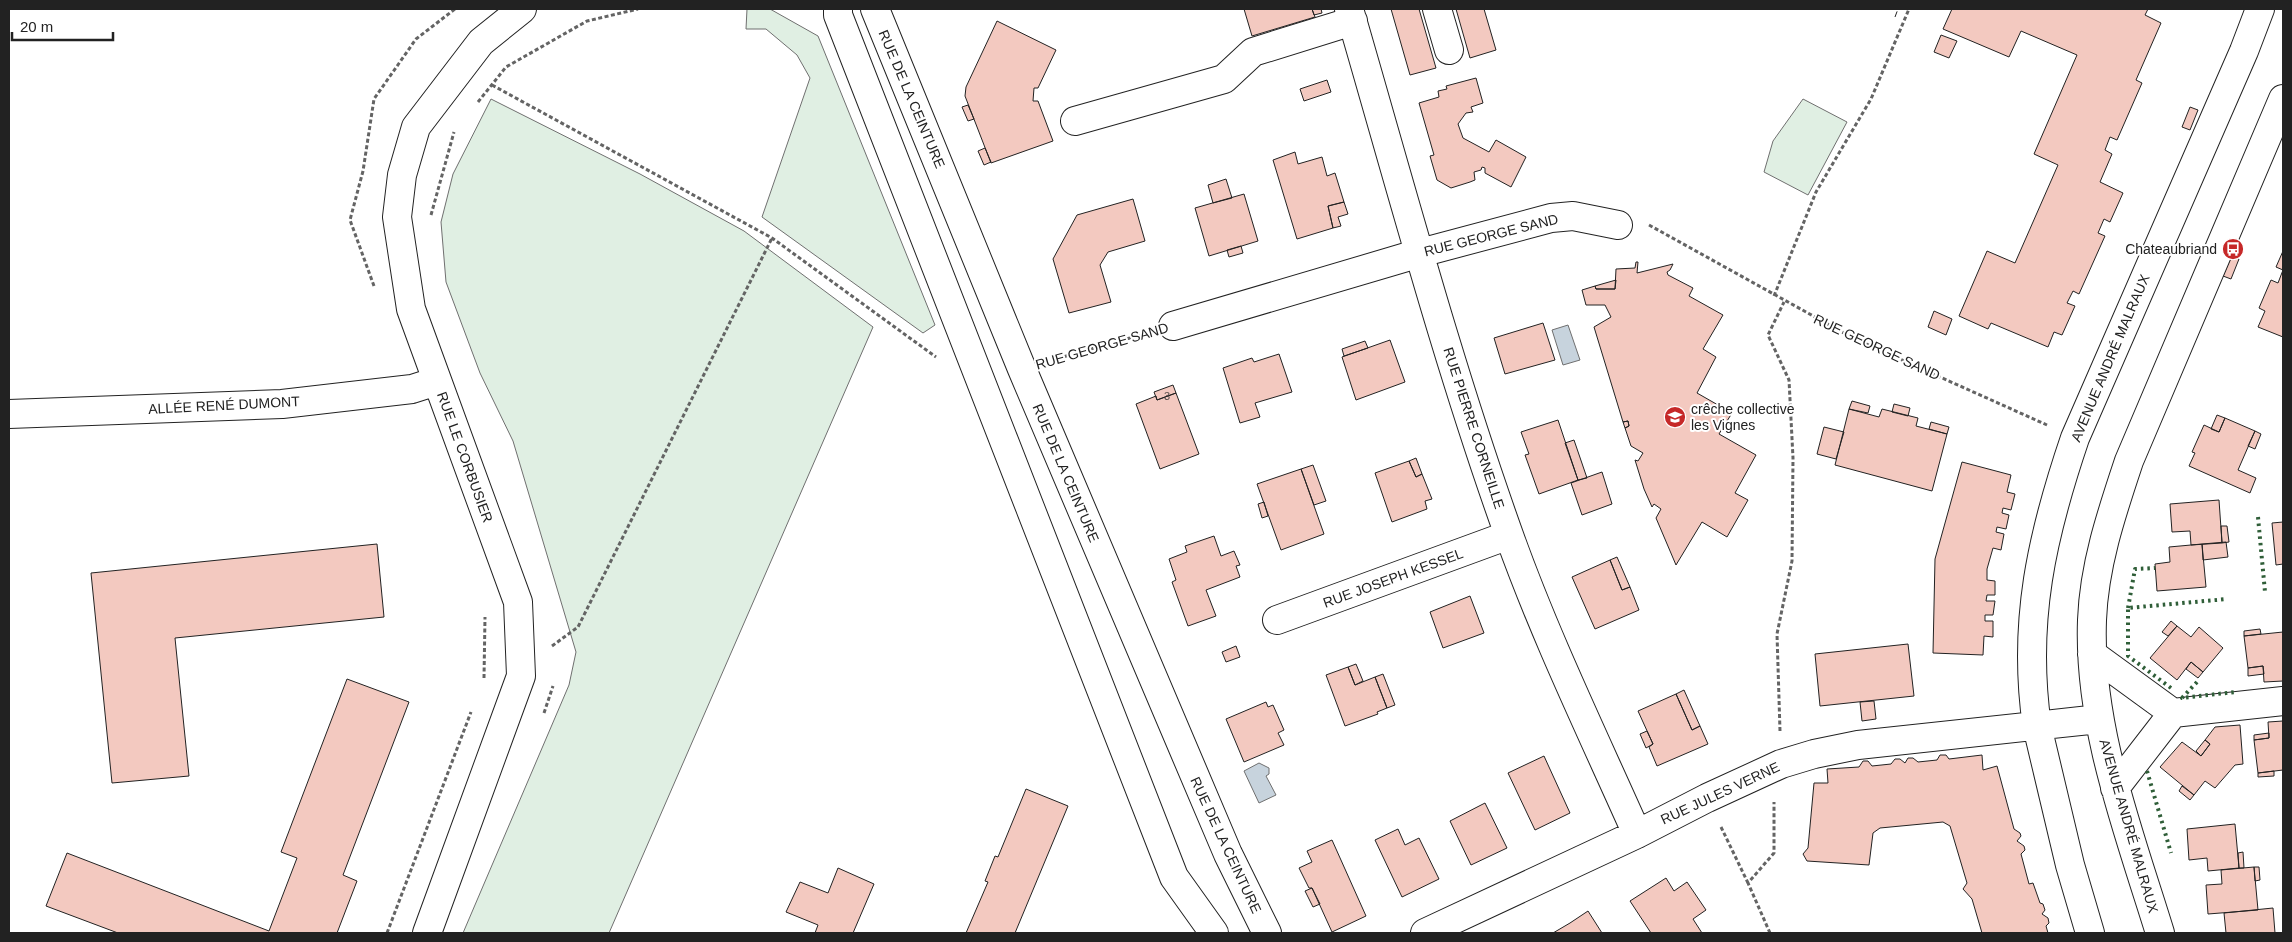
<svg xmlns="http://www.w3.org/2000/svg" width="2292" height="942" font-family="Arial,sans-serif">
<style>
.green{fill:#e0efe3;stroke:#6f6f6f}
.water{fill:#c7d3dd;stroke:#6f6f6f}
.building{fill:#f3c9c0;stroke:#222}
.lines{fill:none;stroke-linecap:round;stroke-linejoin:round}
.minor-casing{stroke:#222;stroke-width:30}
.path{stroke:#646464;stroke-width:3;stroke-dasharray:4 2.5;stroke-linecap:butt}
.minor{stroke:#fff;stroke-width:28}
.hedge{stroke:#2f5e38;stroke-width:4;stroke-dasharray:2.5 4;stroke-linecap:butt}
.fence{stroke:#222;stroke-width:1;stroke-dasharray:6 2.5;stroke-linecap:butt}
.labels{text-anchor:middle;stroke-width:4;stroke-linejoin:round;paint-order:stroke}
.number-label{font-size:11px;fill:#564c4a}
.street-label{font-size:14px;fill:#222;stroke:#fff}
.poi-label{font-size:14px;fill:#222;stroke:#fff;text-anchor:end}
</style>
<rect width="100%" height="100%" fill="#fff"/>
<path class="green" d="M747,9H770L818,36L935,325L923,333L762,217L810,78L797,55L766,29H746Z
M491,99L640,174L744,231L873,327L609,933H463L569,685L576,652L513,441L480,373L446,282L441,222L453,174Z
M1803,99L1847,122L1808,195L1764,172L1773,141Z"/>
<path class="water" d="M1568,325L1580,360L1563,365L1552,330Z
M1259,763L1269,768V774L1266,776L1276,795L1259,803L1244,771Z"/>
<path class="building" d="M1244,9H1312L1315,17L1252,36Z
M1312,9H1321L1322,13L1314,15Z
M1391,9H1419L1436,68L1410,75Z
M1456,9H1484L1496,50L1470,58Z
M1952,9H2148L2145,15L2161,23L2136,80L2142,83L2117,140L2110,137L2105,150L2112,154L2100,182L2123,193L2110,222L2104,219L2098,233L2105,236L2079,294L2073,291L2067,303L2075,306L2062,335L2054,332L2048,347L1991,323L1988,329L1959,316L1987,251L2015,263L2058,165L2034,154L2077,55L2021,31L2009,57L1943,29Z
M997,21L1056,50L1038,88H1034L1033,101H1038L1053,141L991,163L965,96L966,87Z
M1941,35L1957,41L1949,58L1934,52Z
M1476,78L1483,103L1471,107L1473,112L1466,113L1458,124L1463,138L1489,152L1496,140L1526,157L1511,187L1485,173V168L1482,167L1481,170L1474,172L1475,180L1470,182L1451,188L1437,180L1430,156L1434,155L1419,103L1439,97L1438,91L1447,89L1446,86Z
M1327,80L1331,92L1304,101L1300,89Z
M968,105L974,119L968,121L962,107Z
M2190,107L2198,110L2190,130L2182,127Z
M985,148L991,162L984,165L978,151Z
M1295,152L1298,164L1322,157L1327,176L1335,173L1344,202L1328,206L1333,228L1297,239L1273,160Z
M1226,179L1232,198L1213,203L1208,185Z
M1244,194L1258,241L1209,256L1195,208Z
M1133,199L1145,241L1108,252L1100,265L1111,302L1069,313L1053,259L1077,215Z
M1344,202L1348,214L1338,217L1341,226L1333,228L1328,206Z
M1241,246L1243,253L1229,257L1227,250Z
M2283,251V270L2276,267Z
M2232,255L2239,259L2231,279L2223,276Z
M1636,262H1638L1637,273L1673,264L1670,270L1667,272L1668,275L1693,288L1689,296L1723,315L1703,349L1716,357L1697,393L1732,413L1719,434L1756,455L1735,493L1748,500L1727,537L1702,522L1676,565L1656,518L1661,509L1654,504L1652,507L1644,489L1635,460L1638,461L1643,453L1631,446L1625,428L1629,426L1628,421L1623,422L1594,327L1611,317L1605,305H1586L1582,290L1595,286L1596,289H1615L1616,269L1635,268Z
M2283,270V337L2258,327L2265,311L2259,308L2271,280L2278,283Z
M1616,280L1615,289H1596L1595,286Z
M1934,311L1952,319L1946,335L1928,327Z
M1543,323L1555,360L1505,374L1494,338Z
M1390,340L1405,382L1356,400L1342,357Z
M1365,341L1368,348L1344,356L1342,349Z
M1279,354L1292,392L1255,403L1260,417L1240,423L1223,368L1252,358L1254,362Z
M1173,385L1176,393L1157,400L1154,392Z
M1176,393L1199,454L1160,469L1136,404L1156,396L1157,400Z
M1852,401L1870,406L1868,413L1849,409Z
M1894,404L1910,408L1908,416L1892,412Z
M1849,409L1879,417L1882,409L1918,418L1916,426L1947,434L1932,491L1835,465Z
M2217,415L2225,418L2219,432L2211,429Z
M2225,418L2255,431L2238,470L2256,478L2250,493L2189,466L2195,453L2192,452L2204,425L2219,432Z
M1558,420L1578,480L1539,494L1525,455L1529,454L1521,432Z
M1628,421L1629,426L1625,428L1623,422Z
M1931,422L1949,427L1947,434L1929,429Z
M1824,427L1844,432L1836,459L1817,454Z
M2255,431L2261,434L2255,449L2248,446Z
M1574,440L1587,478L1578,480L1565,443Z
M1416,458L1422,474L1416,477L1409,461Z
M1409,461L1416,477L1422,474L1432,499L1425,501L1427,509L1392,522L1375,473Z
M1962,462L2011,475L2007,492L2015,494L2011,510L2003,508L2002,513L2009,515L2006,529L1997,527L1996,532L2004,534L2001,550L1993,548L1987,569V580L1995,581V595H1987L1986,601H1995L1993,615H1985V621H1993V637L1984,636L1983,655L1933,653L1935,559Z
M1313,465L1326,501L1314,505L1301,469Z
M1301,469L1324,534L1281,550L1257,484Z
M1602,472L1612,504L1582,515L1571,483Z
M2219,500L2222,543L2191,545L2190,531L2172,532L2170,504Z
M1264,502L1268,516L1262,518L1258,504Z
M2283,522V564L2276,565L2272,523Z
M2221,526H2227L2229,542L2222,543Z
M1214,536L1221,556L1234,551L1240,565L1236,566L1240,577L1206,590L1216,616L1188,626L1172,582L1176,580L1169,559L1187,552L1185,546Z
M2226,542L2228,557L2203,560L2202,544Z
M377,544L384,617L175,638L189,776L112,783L91,573Z
M2202,544L2206,587L2157,591L2155,564L2170,562L2169,547Z
M1617,557L1630,587L1622,590L1610,560Z
M1610,560L1622,590L1630,587L1639,610L1595,629L1572,577Z
M1470,596L1484,633L1443,648L1430,612Z
M2171,621L2177,626L2168,636L2162,632Z
M2177,626L2191,637L2199,627L2223,648L2203,672L2191,662L2177,680L2150,658Z
M2260,629L2261,634L2244,636V631Z
M2283,632V681L2264,682L2263,666L2248,668L2244,636Z
M1908,644L1914,696L1820,706L1815,654Z
M1236,646L1240,657L1226,662L1222,652Z
M2191,662L2203,672L2198,678L2186,669Z
M1356,664L1363,681L1355,685L1348,667Z
M2263,666L2264,674L2248,676V668Z
M1348,667L1355,685L1375,677L1387,708L1377,712L1378,714L1345,726L1326,675Z
M1383,674L1395,705L1387,708L1375,677Z
M347,679L409,702L343,875L357,881L337,933H118L46,906L67,853L269,931L297,858L281,852Z
M1684,690L1700,726L1692,730L1676,694Z
M1676,694L1692,730L1700,726L1708,744L1657,766L1649,747L1653,744L1638,711Z
M1874,701L1876,719L1862,721L1860,702Z
M1266,702L1268,707L1273,705L1284,730L1278,733L1284,745L1244,762L1226,719Z
M2283,721V770L2258,773L2254,740L2269,738L2268,722Z
M2240,725L2243,764L2235,765L2215,788L2205,781L2194,795L2160,767L2182,742L2201,756L2210,744L2205,740L2215,727Z
M1647,731L1653,744L1646,748L1640,734Z
M2269,733V738L2254,740V735Z
M2205,740L2210,744L2201,756L2196,751Z
M1940,755H1946L1949,759L1982,755L1983,770L1997,766L2014,829L2020,833L2021,836L2017,841L2024,846L2025,850L2021,854L2029,884L2033,883L2040,903L2043,904L2045,910L2042,914L2048,918L2049,923L2046,926L2048,933H1982L1972,899L1963,889L1967,883L1950,826L1943,822L1880,828L1873,833L1869,865L1807,861L1803,854L1808,848L1814,783H1828L1827,769L1859,767L1863,761H1868L1872,766L1891,764L1895,759H1900L1905,763L1908,758H1913L1918,762L1937,760Z
M1544,756L1570,813L1535,830L1508,773Z
M2274,771V776L2258,777V773Z
M2182,786L2194,795L2190,800L2179,791Z
M1026,789L1068,806L1015,933H966L988,882L985,881L995,856L998,857Z
M1485,803L1507,848L1471,865L1450,821Z
M2235,824L2239,868L2208,871L2207,858L2189,860L2187,829Z
M1398,829L1405,845L1419,838L1439,879L1402,897L1375,840Z
M1332,840L1366,916L1332,932L1312,888H1309L1299,868L1312,862L1307,851Z
M2243,852L2244,868H2239L2238,853Z
M2254,867H2259L2260,880L2255,881Z
M2254,867L2258,910L2208,914L2206,885L2222,884L2221,870Z
M838,868L874,884L853,933H815L818,925L786,912L800,882L828,893Z
M1666,878L1674,891L1687,882L1706,910L1693,919L1702,933H1651L1630,901Z
M1312,888L1320,904L1313,907L1305,891Z
M2273,908L2275,933H2226L2224,913Z
M1588,911L1602,933H1553L1570,923Z"/>
<g class="lines">
<g class="minor-casing">
<path id="minor" d="M838,9V15L1174,877L1214,933
M875,9L1022,369L1228,854L1267,933
M1349,9C1400,184 1447,362 1509,535C1545,636 1593,735 1637,834
M1437,9L1449,50
M1075,121L1224,79L1253,52L1353,21
M1173,326L1420,253L1551,218L1573,216L1618,225
M9,414L282,404L412,389L437,381
M1277,620L1509,535
M2092,654L2173,713L2115,788
M2173,713L2283,701
M427,933L521,676L518,602L411,309L397,217L402,175L416,127L481,42L522,9
M1425,933L1637,834L1707,798L1781,764L1814,754L1858,745L2099,719
M2090,933L2070,865L2037,726C2022,622 2042,535 2075,438L2244,51L2260,9
M2160,933C2129,832 2088,727 2092,620C2094,565 2112,512 2129,461L2283,99"/>
</g>
<path class="path" d="M492,85L772,238L936,357
M478,102L506,67L587,21L638,9
M431,215L454,132
M1649,225L1853,338L2047,425
M374,286L350,220L363,171L374,99L416,39L455,9
M1774,296L1816,192L1871,99L1909,9
M1052,360L1144,334
M552,646L578,627L772,238
M484,678L485,617
M544,713L553,686
M1780,731L1777,634L1792,561L1793,458L1789,380L1768,335L1784,302
M1721,827L1748,883
M387,933L471,712
M1770,933L1748,883L1774,853V802"/>
<use href="#minor" class="minor"/>
<path class="hedge" d="M2258,517L2265,592
M2128,608L2135,569L2155,568
M2197,682L2182,698L2235,692
M2171,688L2128,656V608L2227,599
M2147,771L2171,853"/>
<path class="fence" d="M1895,17L1898,9"/>
</g>
<defs>
<g id="bus-disc" transform="scale(1.125)"><circle r="9.5" fill="#c62828" stroke="#fff"/><path d="M-5-6H5V4H4V6H2V4H-2V6H-4V4H-5ZM-3.5-4V0h7V-4ZM-3.5 1.2v1.5H-2V1.2ZM2 1.2v1.5H3.5V1.2Z" fill="#fff"/></g>
<g id="school-disc" transform="scale(1.125)"><circle r="9.5" fill="#c62828" stroke="#fff"/><path d="M0-5L7-2L0 1L-7-2ZM-4 1L0 2.5L4 1V4Q0 6-4 4Z" fill="#fff"/></g>
</defs>
<g fill-rule="evenodd">
<use href="#bus-disc" x="2233" y="249"/>
<use href="#school-disc" x="1675" y="417"/>
</g>
<g class="labels">
<g class="number-label">
<text x="1167" y="400">3</text>
</g>
<g class="street-label">
<text transform="translate(912 99) rotate(67)" y="5">RUE DE LA CEINTURE</text>
<text transform="translate(1491 235) rotate(-14)" y="5">RUE GEORGE SAND</text>
<text transform="translate(1102 346) rotate(-16)" y="5">RUE GEORGE SAND</text>
<text transform="translate(1877 347) rotate(25)" y="5">RUE GEORGE SAND</text>
<text transform="translate(2110 358) rotate(-67)" y="5">AVENUE ANDRÉ MALRAUX</text>
<text transform="translate(224 405) rotate(-3)" y="5">ALLÉE RENÉ DUMONT</text>
<text transform="translate(1474 428) rotate(72)" y="5">RUE PIERRE CORNEILLE</text>
<text transform="translate(465 457) rotate(70)" y="5">RUE LE CORBUSIER</text>
<text transform="translate(1066 473) rotate(67)" y="5">RUE DE LA CEINTURE</text>
<text transform="translate(1393 578) rotate(-20)" y="5">RUE JOSEPH KESSEL</text>
<text transform="translate(1720 793) rotate(-25)" y="5">RUE JULES VERNE</text>
<text transform="translate(2129 826) rotate(74)" y="5">AVENUE ANDRÉ MALRAUX</text>
<text transform="translate(1226 845) rotate(65)" y="5">RUE DE LA CEINTURE</text>
</g>
<g class="poi-label">
<text x="2217" y="254">Chateaubriand</text>
<text x="1691" y="414" text-anchor="start">crêche collective<tspan x="1691" dy="16">les Vignes</tspan></text>
</g>
</g>
<rect width="2292" height="942" fill="none" stroke="#222222" stroke-width="20"/>
<path d="M12 32v8h101v-8" fill="none" stroke="#222222" stroke-width="2.5"/>
<text x="20" y="32" font-size="15" fill="#222222" stroke="#ffffff" stroke-width="4" paint-order="stroke">20 m</text>
</svg>
